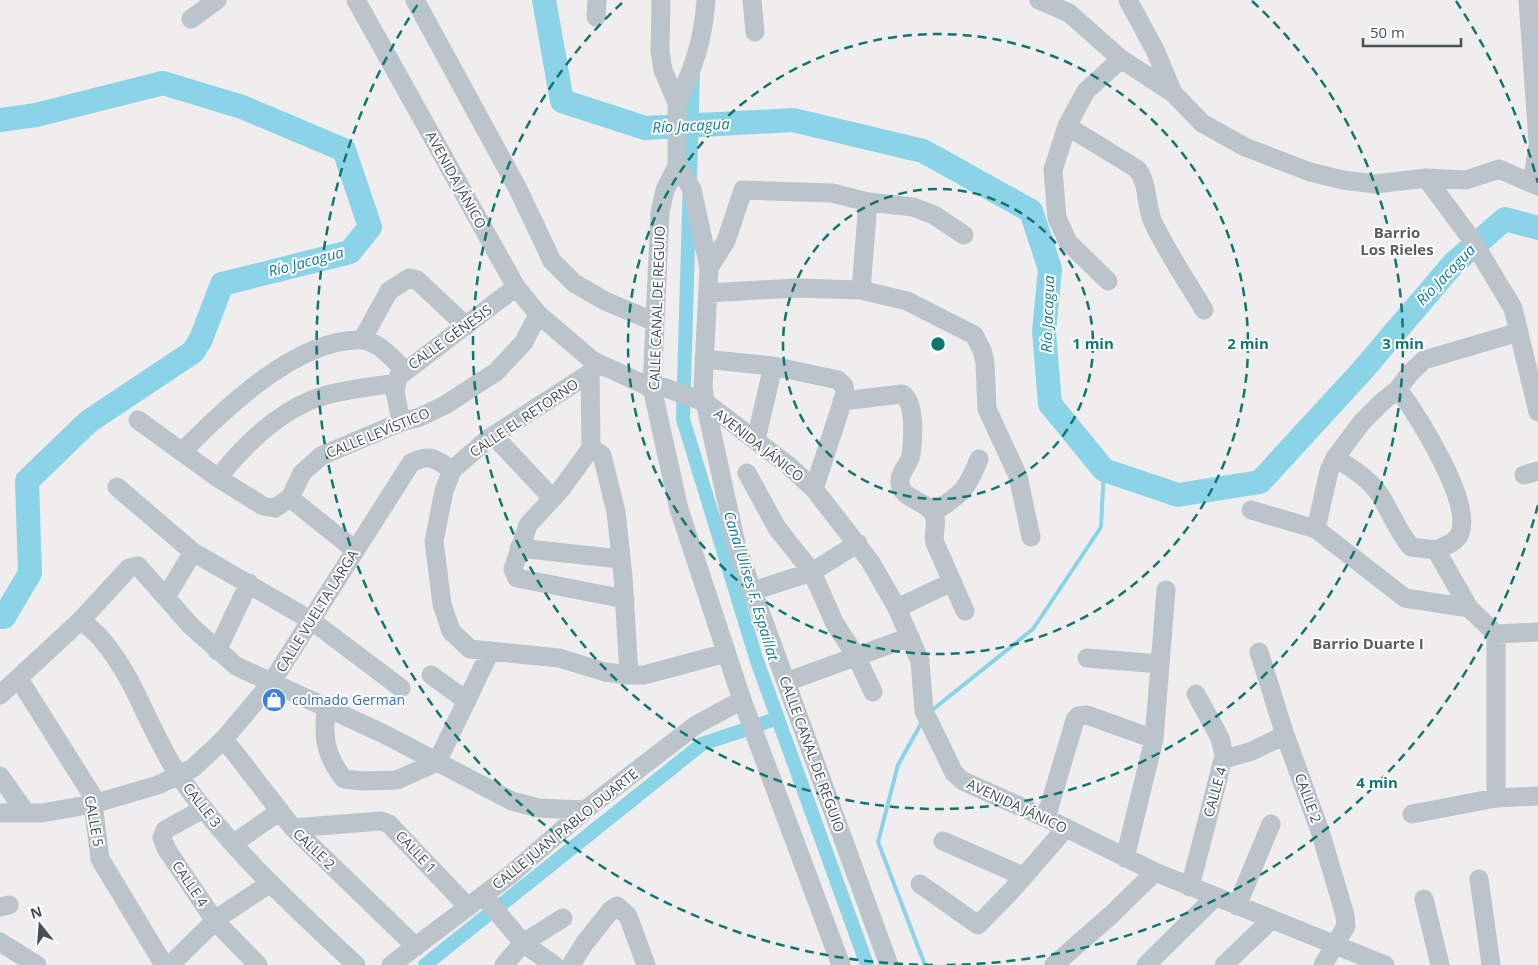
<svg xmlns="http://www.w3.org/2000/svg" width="1538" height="965" font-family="'Open Sans',sans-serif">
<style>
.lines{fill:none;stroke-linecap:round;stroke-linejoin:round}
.stream{stroke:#8bd3e7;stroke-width:4}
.canal{stroke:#8bd3e7;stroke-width:14}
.river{stroke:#8bd3e7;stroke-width:24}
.minor{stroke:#bbc4cb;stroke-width:19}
.ring{fill:none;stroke:#0f766e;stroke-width:2.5;stroke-dasharray:9 6}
.labels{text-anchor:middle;stroke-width:4;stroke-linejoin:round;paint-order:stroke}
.street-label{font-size:14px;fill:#465059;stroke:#fff}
.shop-label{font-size:14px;fill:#366cbe;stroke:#fff;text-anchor:start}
.water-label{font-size:15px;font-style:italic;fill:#137b98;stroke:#fff}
.neighbourhood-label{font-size:15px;font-weight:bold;fill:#5a5d61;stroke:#fff}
.centre{fill:#0f766e;stroke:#fff;stroke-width:2.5}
.ring-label{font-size:15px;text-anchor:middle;font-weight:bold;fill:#0f766e;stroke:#fff;stroke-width:4;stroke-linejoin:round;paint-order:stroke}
</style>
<rect width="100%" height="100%" fill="#efeded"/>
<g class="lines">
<path class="stream" d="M931,711L1033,629L1101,527L1104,470
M922,722L898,765L878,842L925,965"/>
<path class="canal" d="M693,73L683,419L757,661L867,965
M758,725L778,718
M502,904L702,744L747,729
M425,965L490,913"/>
<path class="river" d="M544,0L562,101L645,128L793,120L923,151L1031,211L1050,269L1044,332L1050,404L1104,470L1178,495L1260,482L1361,372L1454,263L1505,219L1538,228
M0,120L36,115L163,83L242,107L344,150L370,227L350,252L222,284L201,339L193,352L88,422L27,481L30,573L4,617H0"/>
<path class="minor" d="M356,0L516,287L538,314L593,361L652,388L663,387L705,402L788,465L814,489L870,561L897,608L920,661L924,711L954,773L963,781L1046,818L1155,872L1385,965
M415,0L518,189L552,261L574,283L605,301L655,322
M661,0L660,52L663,70L677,103V166L692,189L709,268L703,387L705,402L737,548L889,965
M752,0L755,32
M1039,0L1069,13L1121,59L1173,93
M1128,0L1155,50L1173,93L1202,123L1245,147L1310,172L1343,180L1375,184L1426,178L1466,180L1499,169L1538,186
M1528,0L1538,141
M596,17L597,0
M191,19L217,0
M677,103C694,66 703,42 706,0
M1067,126L1137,169C1148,182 1146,204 1152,220C1166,251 1187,281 1204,310
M677,166L665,190L660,212L652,388L679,509L742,700L841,965
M1426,178L1472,240L1513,308L1538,412
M1532,183L1538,146
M709,268L726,241L743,190L832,193L868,202L913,207L934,215L964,235
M1108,281L1068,242L1057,218L1053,170L1067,126L1086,91L1121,59
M861,290L868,202
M708,293L796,288L861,290L907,301L974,335L982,350L985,363L987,409L1018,476L1031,537
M362,340L389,291L409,278L417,280L466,326
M704,359L773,366
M599,365L590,373L488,439L452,470L444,491L434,541L442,604L451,631L470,649L559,658L605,672L629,675H644L726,653
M590,373L591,448L562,488L528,525L513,569L517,578L625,599
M1398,389C1417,415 1473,502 1460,533C1456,543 1445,546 1436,550
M842,401L902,394C916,401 913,441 911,455C909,465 899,472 900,483C901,499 926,501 933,513C939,523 932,533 935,543L965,611
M138,420L218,478L263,506L275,508L290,498L302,473L321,456L401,422L420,417L445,405L496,372L524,342L538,314
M401,422L395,391L398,377L516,287
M494,436L552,498
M756,440L773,366L838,380L844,386L845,394L814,489
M591,448L602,455L616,512L623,576L629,675
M182,452C223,410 298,337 362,340C378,341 393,359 404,370
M1335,458C1351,467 1372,481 1382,498C1392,515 1398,532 1411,547L1436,550L1469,608L1496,634L1538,632
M747,473L777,528L812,572L835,624L856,656L873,692
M1524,475L1538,471
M218,478C245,444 280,409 323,396C346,389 372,387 395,383
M117,487L193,552L312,621L401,688
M290,498L355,550
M1251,510L1316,529L1405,598L1469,608
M933,513C962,493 966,492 979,459
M1316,529L1329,471L1335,458L1362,422L1382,402L1398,389L1411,372L1424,360L1519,332
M519,548L620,559
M753,591L812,572L858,543
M166,597L193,552
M897,608L952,582
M81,620C88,627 97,633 103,641C137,681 150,734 180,777C229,848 293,906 356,965
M1496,634V798
M217,651L249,583
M1259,652L1285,735L1320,831L1345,915L1346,926L1323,965
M1087,658L1160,664
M431,675L467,701
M19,679L92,795L100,859L164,965
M786,682L910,637
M1196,694L1220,738L1225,759
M0,695L81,620L129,568L138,566L191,626L236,666L384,734L512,801L538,808L585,810
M326,708C323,738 325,755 344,779L363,781L397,780L437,762L490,652
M224,739L293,828L416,947
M0,776L26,813
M203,809L165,830L162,838L167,850L215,921L258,965
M0,813H42L93,804L158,785L193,768L224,739L271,683L411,463C430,453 435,459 452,470
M1412,814L1496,798L1538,796
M1046,818L1075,720L1078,716L1087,715L1154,739
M293,828L381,821L389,824L468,907
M943,841L1023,876
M233,844L280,811
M1125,858L1154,739L1166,590
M1479,879L1491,965
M920,884L978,925L1012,890L1065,829
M1190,887L1222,763L1225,759L1252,751L1285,735
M483,895L523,943L554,965
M1424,899L1440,965
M1237,906L1271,824
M0,907L9,905
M0,942L37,965
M170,965L219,917L269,884
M391,965L510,875L585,810L696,725L742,700
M504,965L523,943L563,918
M571,965L584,944L611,910L617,906L628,916L646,965
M1054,965L1111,915L1155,872
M1146,965L1214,898
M1224,965L1272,919"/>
</g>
<g class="ring">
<circle cx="938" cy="344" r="155"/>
<circle cx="938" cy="344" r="310"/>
<path d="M1252 1A465 465 0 1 1 624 1"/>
<path d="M1538 505A621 621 0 0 1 943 965M933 965A621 621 0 0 1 420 1M1456 1A621 621 0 0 1 1538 183"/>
</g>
<defs>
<g id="shop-disc" transform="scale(1.25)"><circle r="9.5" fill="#3f7fe0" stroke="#fff"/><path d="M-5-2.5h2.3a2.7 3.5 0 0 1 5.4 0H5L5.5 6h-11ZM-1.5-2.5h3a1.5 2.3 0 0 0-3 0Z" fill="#fff"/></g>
</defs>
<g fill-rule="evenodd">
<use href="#shop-disc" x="274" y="700"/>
</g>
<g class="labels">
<g class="street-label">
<text transform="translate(456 180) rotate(61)" y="5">AVENIDA JÁNICO</text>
<text transform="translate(657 308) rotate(-88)" y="5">CALLE CANAL DE REGUIO</text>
<text transform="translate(450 337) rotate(-36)" y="5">CALLE GÉNESIS</text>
<text transform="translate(524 418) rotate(-34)" y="5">CALLE EL RETORNO</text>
<text transform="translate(378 433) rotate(-22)" y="5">CALLE LEVÍSTICO</text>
<text transform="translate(759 445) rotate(38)" y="5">AVENIDA JÁNICO</text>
<text transform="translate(317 611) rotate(-58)" y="5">CALLE VUELTA LARGA</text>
<text transform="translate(812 754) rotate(70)" y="5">CALLE CANAL DE REGUIO</text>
<text transform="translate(1215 792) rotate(-74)" y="5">CALLE 4</text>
<text transform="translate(1308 798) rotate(70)" y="5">CALLE 2</text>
<text transform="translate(202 805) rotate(52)" y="5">CALLE 3</text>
<text transform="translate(1017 806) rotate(25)" y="5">AVENIDA JÁNICO</text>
<text transform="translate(94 821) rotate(80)" y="5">CALLE 5</text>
<text transform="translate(565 829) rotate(-39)" y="5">CALLE JUAN PABLO DUARTE</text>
<text transform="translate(314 849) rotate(44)" y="5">CALLE 2</text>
<text transform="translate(416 852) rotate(47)" y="5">CALLE 1</text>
<text transform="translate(190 884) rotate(56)" y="5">CALLE 4</text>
</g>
<g class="shop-label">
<text x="292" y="705">colmado German</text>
</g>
<g class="water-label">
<text transform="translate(691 126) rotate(-3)" y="5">Río Jacagua</text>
<text transform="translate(306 262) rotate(-15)" y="5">Río Jacagua</text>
<text transform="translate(1446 275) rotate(-46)" y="5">Río Jacagua</text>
<text transform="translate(1048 314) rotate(-88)" y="5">Río Jacagua</text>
<text transform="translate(751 586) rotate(73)" y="5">Canal Ulises F. Espaillat</text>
</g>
<g class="neighbourhood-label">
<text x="1397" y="238">Barrio<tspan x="1397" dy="17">Los Rieles</tspan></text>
<text x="1368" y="649">Barrio Duarte I</text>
</g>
</g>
<circle cx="938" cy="344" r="8" class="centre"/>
<g class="ring-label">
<text x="1093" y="349">1 min</text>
<text x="1248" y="349">2 min</text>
<text x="1403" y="349">3 min</text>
<text x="1377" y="788">4 min</text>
</g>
<g transform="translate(40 925) rotate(343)" stroke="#ffffff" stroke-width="4" paint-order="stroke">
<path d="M0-4L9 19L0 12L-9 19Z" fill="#465059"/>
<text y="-8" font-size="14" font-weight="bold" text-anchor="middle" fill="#465059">N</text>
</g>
<path d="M1363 38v8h98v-8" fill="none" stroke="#465059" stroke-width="2.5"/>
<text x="1370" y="38" font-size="15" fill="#465059" stroke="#ffffff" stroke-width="4" paint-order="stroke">50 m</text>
</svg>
